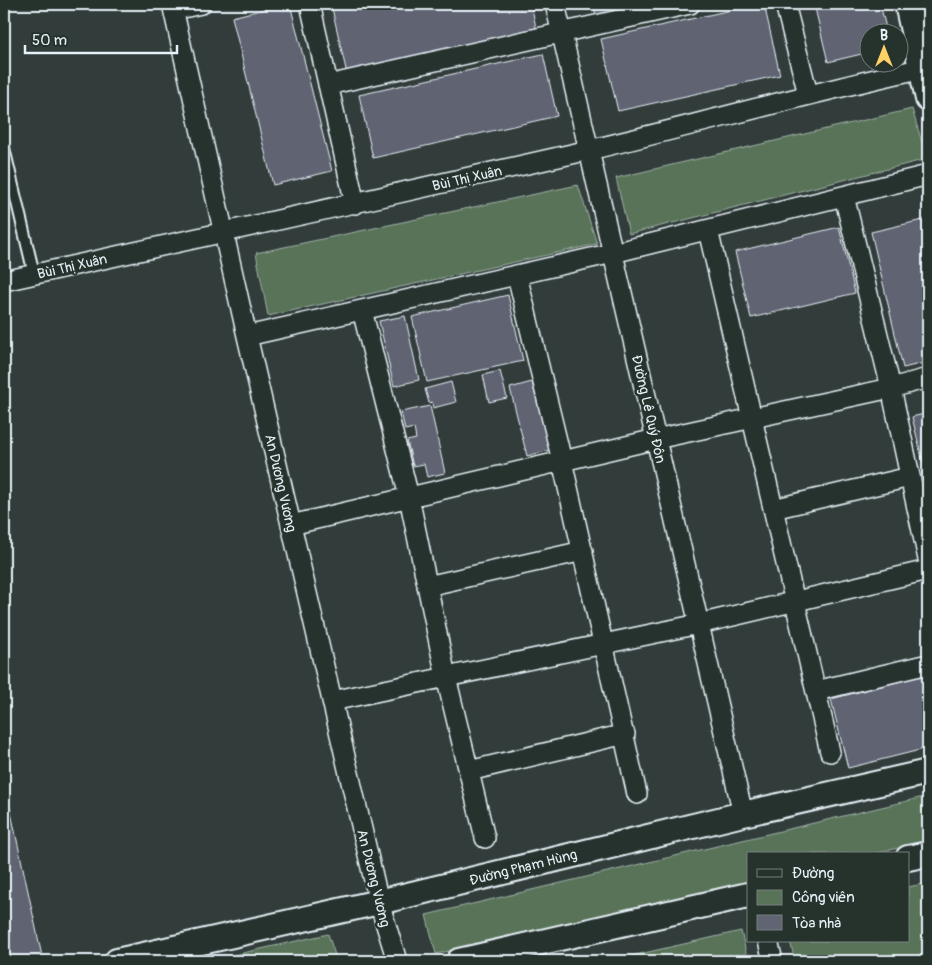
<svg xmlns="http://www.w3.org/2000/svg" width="932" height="965" font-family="Pangolin,sans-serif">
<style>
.green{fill:#597358;stroke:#a0b2a8}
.building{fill:#616472;stroke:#e8f1f8}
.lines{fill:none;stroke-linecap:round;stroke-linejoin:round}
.service-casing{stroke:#e8f1f8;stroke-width:14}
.minor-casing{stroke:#e8f1f8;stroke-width:22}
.tertiary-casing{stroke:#e8f1f8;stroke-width:28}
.service{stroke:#26332d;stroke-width:10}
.minor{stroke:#26332d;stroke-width:19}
.tertiary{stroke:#26332d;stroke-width:24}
.labels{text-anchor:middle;stroke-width:5;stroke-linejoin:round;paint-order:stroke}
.street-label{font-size:14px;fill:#e8f1f8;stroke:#26332d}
</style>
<rect width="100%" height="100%" fill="#323d3b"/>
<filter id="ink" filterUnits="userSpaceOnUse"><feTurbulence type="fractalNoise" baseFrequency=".02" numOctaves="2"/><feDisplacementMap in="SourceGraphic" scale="10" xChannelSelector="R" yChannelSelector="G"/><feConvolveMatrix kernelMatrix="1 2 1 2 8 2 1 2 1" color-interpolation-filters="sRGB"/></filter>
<g filter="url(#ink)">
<path class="green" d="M912,109L927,159L629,234L616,178Z
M578,185L597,244L268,316L256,253Z
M928,796V841L873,854H748V882L436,954L426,915Z
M928,883V961H795L790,941H908V887Z
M741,931L748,961H609Z
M328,934L337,961H207Z"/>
<path class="building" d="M285,4H290L332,171L273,185L232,17Z
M331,4H531L537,32L347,74Z
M593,4H658L597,18Z
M758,4H764L780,75L618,111L601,39Z
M814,4H880L887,32H870V52L828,62Z
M543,54L557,116L373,158L359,95Z
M927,219L928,226V362L903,368L871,232Z
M839,227L855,293L751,318L735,252Z
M508,295L523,361L427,382L412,317Z
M405,316L419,380L394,386L379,321Z
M500,371L507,398L489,402L483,375Z
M451,382L456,402L433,408L432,402L429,403L425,389Z
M532,382L550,450L527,456L510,388Z
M430,406L445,473L427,477L424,464L413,466L407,441L416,439L414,428L405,430L401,412Z
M928,413V483L912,417Z
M928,674V748L848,768L831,699Z
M4,780L43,961H4Z"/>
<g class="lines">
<g class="service-casing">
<path id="service" d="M4,148L34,274"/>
</g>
<g class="minor-casing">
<path id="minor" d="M172,4L247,336L379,902L397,961
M310,4L355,204
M555,4L743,814
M785,4L808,94
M174,10L201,4
M328,85L690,4
M844,196L891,388L928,559
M708,230L830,752
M517,275L562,461L637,794
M4,281C197,237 392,196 585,151C700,124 813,92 928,67
M362,310L409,497L446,677L485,838
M247,336L613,253L928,175
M773,509L910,477
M291,525L656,439L891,388L928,378
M427,586L583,551
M816,691L928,664
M332,701L699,624L928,570
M469,771L625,734
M768,941L773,961"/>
</g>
<g class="tertiary-casing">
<path id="tertiary" d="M907,4L928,99
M908,858L928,854
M117,961L379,902L743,814L928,772
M459,961L748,895"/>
</g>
<use href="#service" class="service"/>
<use href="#minor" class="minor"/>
<use href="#tertiary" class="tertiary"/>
</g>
</g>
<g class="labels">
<g class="street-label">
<text transform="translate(467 178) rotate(-13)" y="5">Bùi Thị Xuân</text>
<text transform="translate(72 266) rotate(-13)" y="5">Bùi Thị Xuân</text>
<text transform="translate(649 409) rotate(77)" y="5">Đường Lê Quý Đôn</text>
<text transform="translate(281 483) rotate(77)" y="5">An Dương Vương</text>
<text transform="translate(523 867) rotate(-14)" y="5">Đường Phạm Hùng</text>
<text transform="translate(374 878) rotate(76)" y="5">An Dương Vương</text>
</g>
</g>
<rect width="932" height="965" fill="none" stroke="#26332d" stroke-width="20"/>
<rect x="10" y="10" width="912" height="945" fill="none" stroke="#e8f1f8" stroke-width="2" filter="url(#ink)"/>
<rect x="747" y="852" width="162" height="90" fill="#26332d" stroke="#747f7e"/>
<rect x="757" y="869" width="25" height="8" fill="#26332d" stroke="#747f7e"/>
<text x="792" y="878" font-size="15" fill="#e8f1f8">Đường</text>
<rect x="757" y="890" width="25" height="15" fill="#597358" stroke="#747f7e"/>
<text x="792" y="902" font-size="15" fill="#e8f1f8">Công viên</text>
<rect x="757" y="915" width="25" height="15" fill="#616472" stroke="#747f7e"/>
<text x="792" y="928" font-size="15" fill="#e8f1f8">Tòa nhà</text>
<g transform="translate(884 48)"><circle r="24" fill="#26332d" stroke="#747f7e"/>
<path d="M0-4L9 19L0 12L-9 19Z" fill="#ffd166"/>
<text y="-8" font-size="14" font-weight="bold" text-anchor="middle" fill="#e8f1f8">B</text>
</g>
<path d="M25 45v8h152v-8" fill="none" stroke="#e8f1f8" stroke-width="2.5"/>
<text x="32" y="45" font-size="15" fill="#e8f1f8" stroke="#26332d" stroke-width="4" paint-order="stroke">50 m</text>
</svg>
